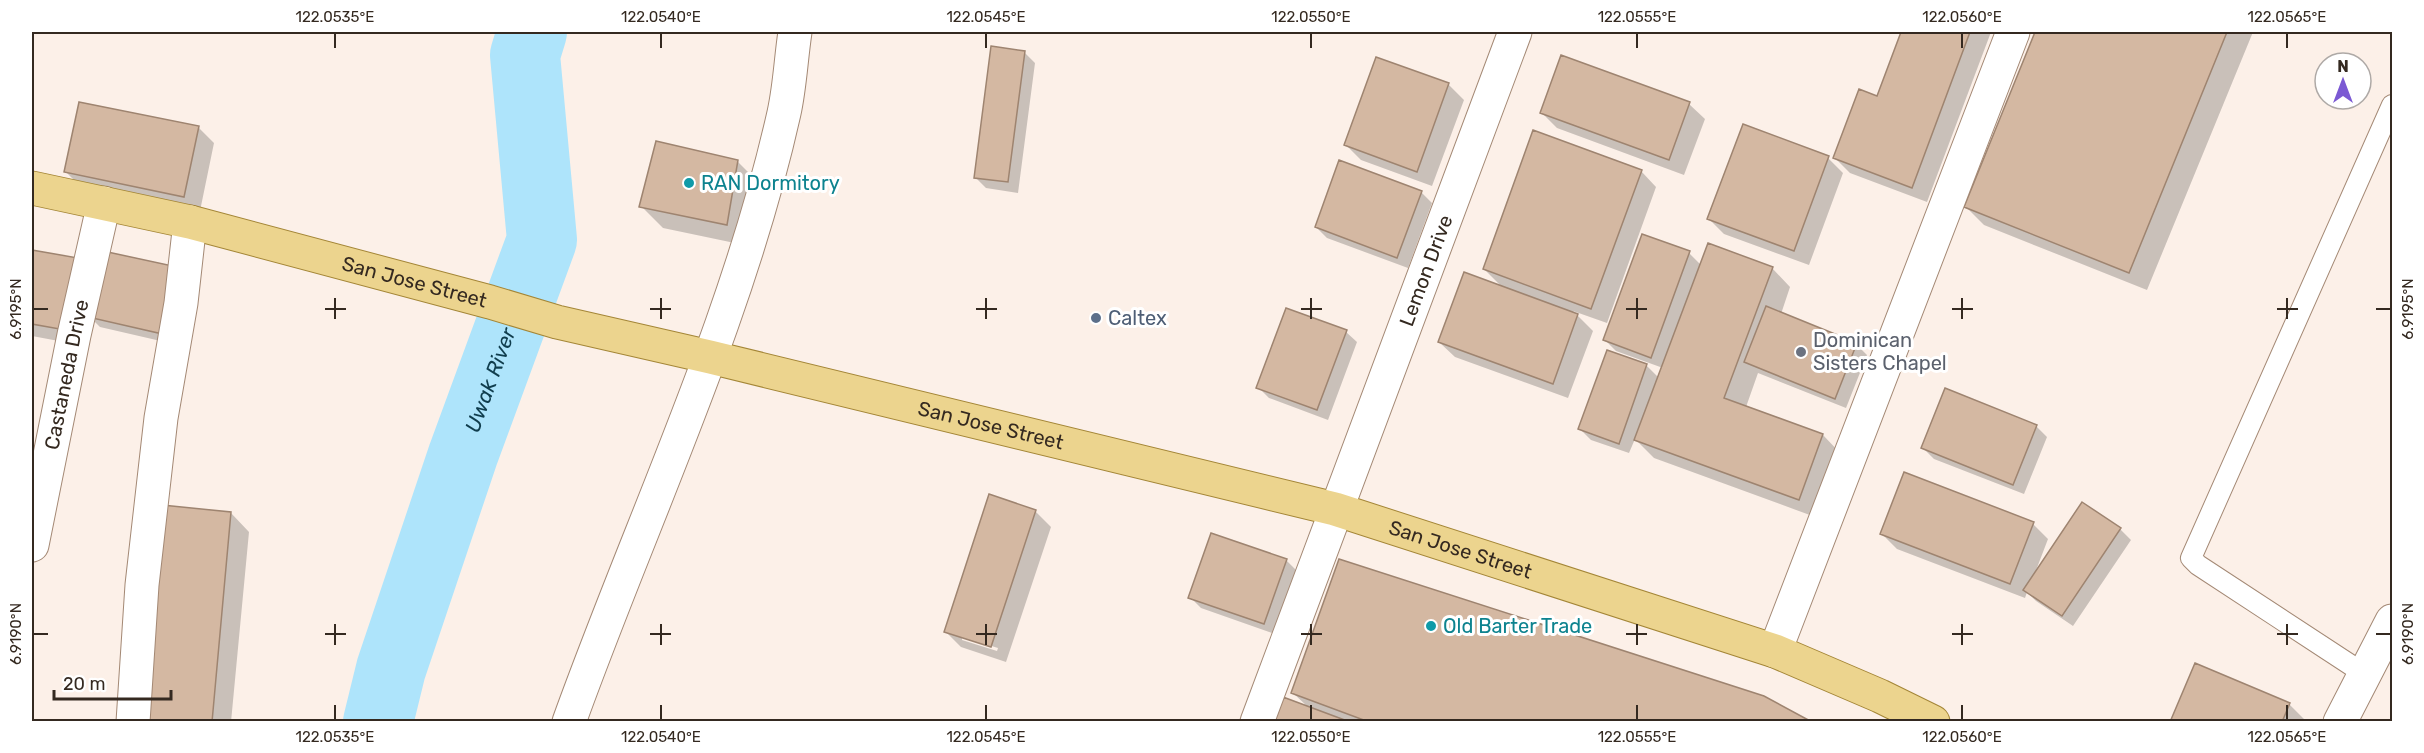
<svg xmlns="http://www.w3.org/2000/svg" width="2424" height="753" font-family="Rubik,sans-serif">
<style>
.shadow{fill:#0003;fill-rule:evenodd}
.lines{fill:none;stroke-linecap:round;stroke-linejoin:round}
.river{stroke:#aee4fb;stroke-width:70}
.building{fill:#d4b8a2;stroke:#9e8470;stroke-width:1.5}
.lane-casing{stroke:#a48975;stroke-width:22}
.street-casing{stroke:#a48975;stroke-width:35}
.primary-casing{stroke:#a48637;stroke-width:35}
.lane{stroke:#fff;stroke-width:20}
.street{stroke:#fff;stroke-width:33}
.primary{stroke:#ecd48e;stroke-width:33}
.ticks{fill:none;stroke:#342920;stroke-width:2}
.culture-dot{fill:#0f9aa8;stroke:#fff;stroke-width:2}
.service-dot{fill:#5c6f8a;stroke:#fff;stroke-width:2}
.worship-dot{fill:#6b7280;stroke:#fff;stroke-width:2}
.labels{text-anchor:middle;stroke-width:6;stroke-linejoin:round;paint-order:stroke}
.culture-label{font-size:20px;fill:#0d838f;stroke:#fff;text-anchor:start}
.street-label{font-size:20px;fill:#342920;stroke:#fff}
.service-label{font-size:20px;fill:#4e5e75;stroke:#fff;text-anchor:start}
.worship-label{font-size:20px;fill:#5b616d;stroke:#fff;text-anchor:start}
.water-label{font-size:21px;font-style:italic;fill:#103d4d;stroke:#fff}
.neatline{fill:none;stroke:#342920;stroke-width:2}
.ticks-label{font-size:15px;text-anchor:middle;fill:#342920}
</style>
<rect width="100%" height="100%" fill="#fcf0e8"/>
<path class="shadow" d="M1902,32H1991L1927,202L1850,173L1835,158L1878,98Z
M2037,32H2253L2147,290L1984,225L1966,207Z
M1024,52L1035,63L1018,193L986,188L975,177Z
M1377,59L1449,85L1464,100L1432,186L1361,160L1346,145Z
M80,103L199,128L214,143L200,211L81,187L66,172Z
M1689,104L1705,119L1684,175L1557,128L1542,113Z
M1828,158L1843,173L1809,265L1724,234L1709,219Z
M737,161L759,183L749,246L663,228L641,206Z
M1641,171L1656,187L1607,323L1573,311L1593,331L1568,398L1455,357L1439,342L1504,289L1484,269Z
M1421,192L1432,203L1408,268L1327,238L1316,227Z
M32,252L78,259L80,345L32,336Z
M104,253L178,345L100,327L89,316Z
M1689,253L1701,265L1772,268L1790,287L1781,314L1856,344L1867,355L1846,408L1758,373L1746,407L1823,435L1841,454L1818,518L1654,458L1635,439L1629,453L1591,440L1580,429L1646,365L1659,378L1663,368L1616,351L1605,340Z
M1346,332L1357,342L1328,420L1269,398L1258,387Z
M2036,426L2047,437L2024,494L1934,459L1923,448Z
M1035,511L1051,527L1006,662L961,647L946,632ZM962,637L998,648L997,651L962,640Z
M231,513L249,532L231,722H142Z
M2033,524L2048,539L2035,573L2120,529L2131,540L2073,626L2036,601L2027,592L2025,598L1897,549L1882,534Z
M1286,560L1297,571L1275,634L1201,608L1190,597Z
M1293,693L1809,722H1276L1309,708Z
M2289,704L2304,719V722H2172Z"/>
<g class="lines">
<path class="river" id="s1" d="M378,722L391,669L463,455L542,240L525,55L532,32"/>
</g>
<path class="building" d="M1901,32H1970L1912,188L1833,158L1859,89L1877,96Z
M2035,32H2227L2129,273L1964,207Z
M991,46L1025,51L1008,182L974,178Z
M1561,55L1690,102L1669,160L1540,113Z
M1376,57L1449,83L1417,172L1344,145Z
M79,102L199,126L184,197L64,172Z
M1743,124L1829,156L1794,251L1707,219Z
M1533,130L1642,170L1591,309L1483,269Z
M656,141L738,160L727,225L639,207Z
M1339,160L1422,191L1397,258L1315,227Z
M1642,234L1690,251L1651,358L1603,340Z
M1708,243L1773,267L1724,398L1823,434L1799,500L1634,440Z
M32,250L78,258L65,330L32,324Z
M103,251L182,268L167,335L88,317Z
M1464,272L1578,314L1553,384L1438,342Z
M1766,306L1857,343L1835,399L1744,362Z
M1286,308L1347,330L1317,410L1256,388Z
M1607,350L1647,364L1619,444L1578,429Z
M1945,388L2037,425L2013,485L1921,448Z
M1904,472L2034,522L2010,584L1880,534Z
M989,494L1036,510L991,647L944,632Z
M2082,502L2121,528L2062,616L2023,590Z
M162,505L231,512L212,722H141Z
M1211,533L1287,559L1264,624L1188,598Z
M1339,559L1764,696L1812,722H1369L1291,693Z
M2195,663L2290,703L2282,722H2170Z
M1283,697L1350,722H1274Z"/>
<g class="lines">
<g class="lane-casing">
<path id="lane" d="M2366,675L2198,565L2191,558L2392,105"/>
</g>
<g class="street-casing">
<g id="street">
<path id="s2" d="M32,545L74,335L104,203"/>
<path d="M1775,651L2013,32"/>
<path d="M133,722L142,585L161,418L181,303L190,222"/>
<path d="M569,722C642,519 737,323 784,113C790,86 791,58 795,32"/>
<path id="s3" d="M1257,722L1515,32"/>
<path d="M2340,722L2392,621"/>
</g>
</g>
<g class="primary-casing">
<g id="primary">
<path id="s4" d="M32,188L190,222L490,302L557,322L710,357L1335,509L1775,651L1880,696L1933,722"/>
</g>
</g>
<use href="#lane" class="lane"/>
<use href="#street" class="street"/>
<use href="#primary" class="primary"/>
</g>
<path class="ticks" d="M335,33V48M661,33V48M986,33V48M1311,33V48M1637,33V48M1962,33V48M2287,33V48M335,298V319M661,298V319M986,298V319M1311,298V319M1637,298V319M1962,298V319M2287,298V319M33,309H48M325,309H346M650,309H671M976,309H997M1301,309H1322M1626,309H1647M1952,309H1973M2277,309H2298M2376,309H2391M335,624V645M661,624V645M986,624V645M1311,624V645M1637,624V645M1962,624V645M2287,624V645M33,634H48M325,634H346M650,634H671M976,634H997M1301,634H1322M1626,634H1647M1952,634H1973M2277,634H2298M2376,634H2391M335,705V720M661,705V720M986,705V720M1311,705V720M1637,705V720M1962,705V720M2287,705V720"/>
<g class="culture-dot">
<circle cx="689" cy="183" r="6"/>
<circle cx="1431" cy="626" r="6"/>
</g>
<circle class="service-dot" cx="1096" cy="318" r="6"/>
<circle class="worship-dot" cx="1801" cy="352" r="6"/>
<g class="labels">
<g class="culture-label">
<text x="701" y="190">RAN Dormitory</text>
<text x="1443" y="633">Old Barter Trade</text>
</g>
<g class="street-label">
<text dy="7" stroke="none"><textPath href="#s3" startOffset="482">Lemon Drive</textPath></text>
<text dy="7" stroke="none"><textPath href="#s4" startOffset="394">San Jose Street</textPath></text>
<text dy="7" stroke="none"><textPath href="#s2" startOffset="174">Castaneda Drive</textPath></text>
<text dy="7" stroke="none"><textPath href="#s4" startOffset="988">San Jose Street</textPath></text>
<text dy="7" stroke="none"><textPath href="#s4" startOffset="1474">San Jose Street</textPath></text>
</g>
<g class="service-label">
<text x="1108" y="325">Caltex</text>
</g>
<g class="worship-label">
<text x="1813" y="347">Dominican<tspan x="1813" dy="23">Sisters Chapel</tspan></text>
</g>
<g class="water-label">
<text dy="7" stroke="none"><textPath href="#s1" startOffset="360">Uwak River</textPath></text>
</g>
</g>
<rect width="2424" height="753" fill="none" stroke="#ffffff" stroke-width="66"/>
<g transform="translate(2343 81)"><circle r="28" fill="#ffffff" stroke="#aea9a6" stroke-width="1.5"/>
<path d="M0-4.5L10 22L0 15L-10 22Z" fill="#7b59d3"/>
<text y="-9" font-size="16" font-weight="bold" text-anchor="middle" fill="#342920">N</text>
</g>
<path d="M54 690v9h117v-9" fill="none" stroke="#342920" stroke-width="3"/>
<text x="63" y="690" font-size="18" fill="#342920" stroke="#ffffff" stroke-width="4.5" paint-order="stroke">20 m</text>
<rect x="33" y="33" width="2358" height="687" class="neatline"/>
<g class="ticks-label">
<text x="335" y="22">122.0535°E</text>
<text x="661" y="22">122.0540°E</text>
<text x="986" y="22">122.0545°E</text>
<text x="1311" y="22">122.0550°E</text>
<text x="1637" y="22">122.0555°E</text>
<text x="1962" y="22">122.0560°E</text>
<text x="2287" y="22">122.0565°E</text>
<text transform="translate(16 309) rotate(-90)" y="5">6.9195°N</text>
<text transform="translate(2408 309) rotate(-90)" y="5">6.9195°N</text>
<text transform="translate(16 634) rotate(-90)" y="5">6.9190°N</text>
<text transform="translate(2408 634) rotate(-90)" y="5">6.9190°N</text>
<text x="335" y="742">122.0535°E</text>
<text x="661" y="742">122.0540°E</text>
<text x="986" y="742">122.0545°E</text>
<text x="1311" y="742">122.0550°E</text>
<text x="1637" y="742">122.0555°E</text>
<text x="1962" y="742">122.0560°E</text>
<text x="2287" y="742">122.0565°E</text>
</g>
</svg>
